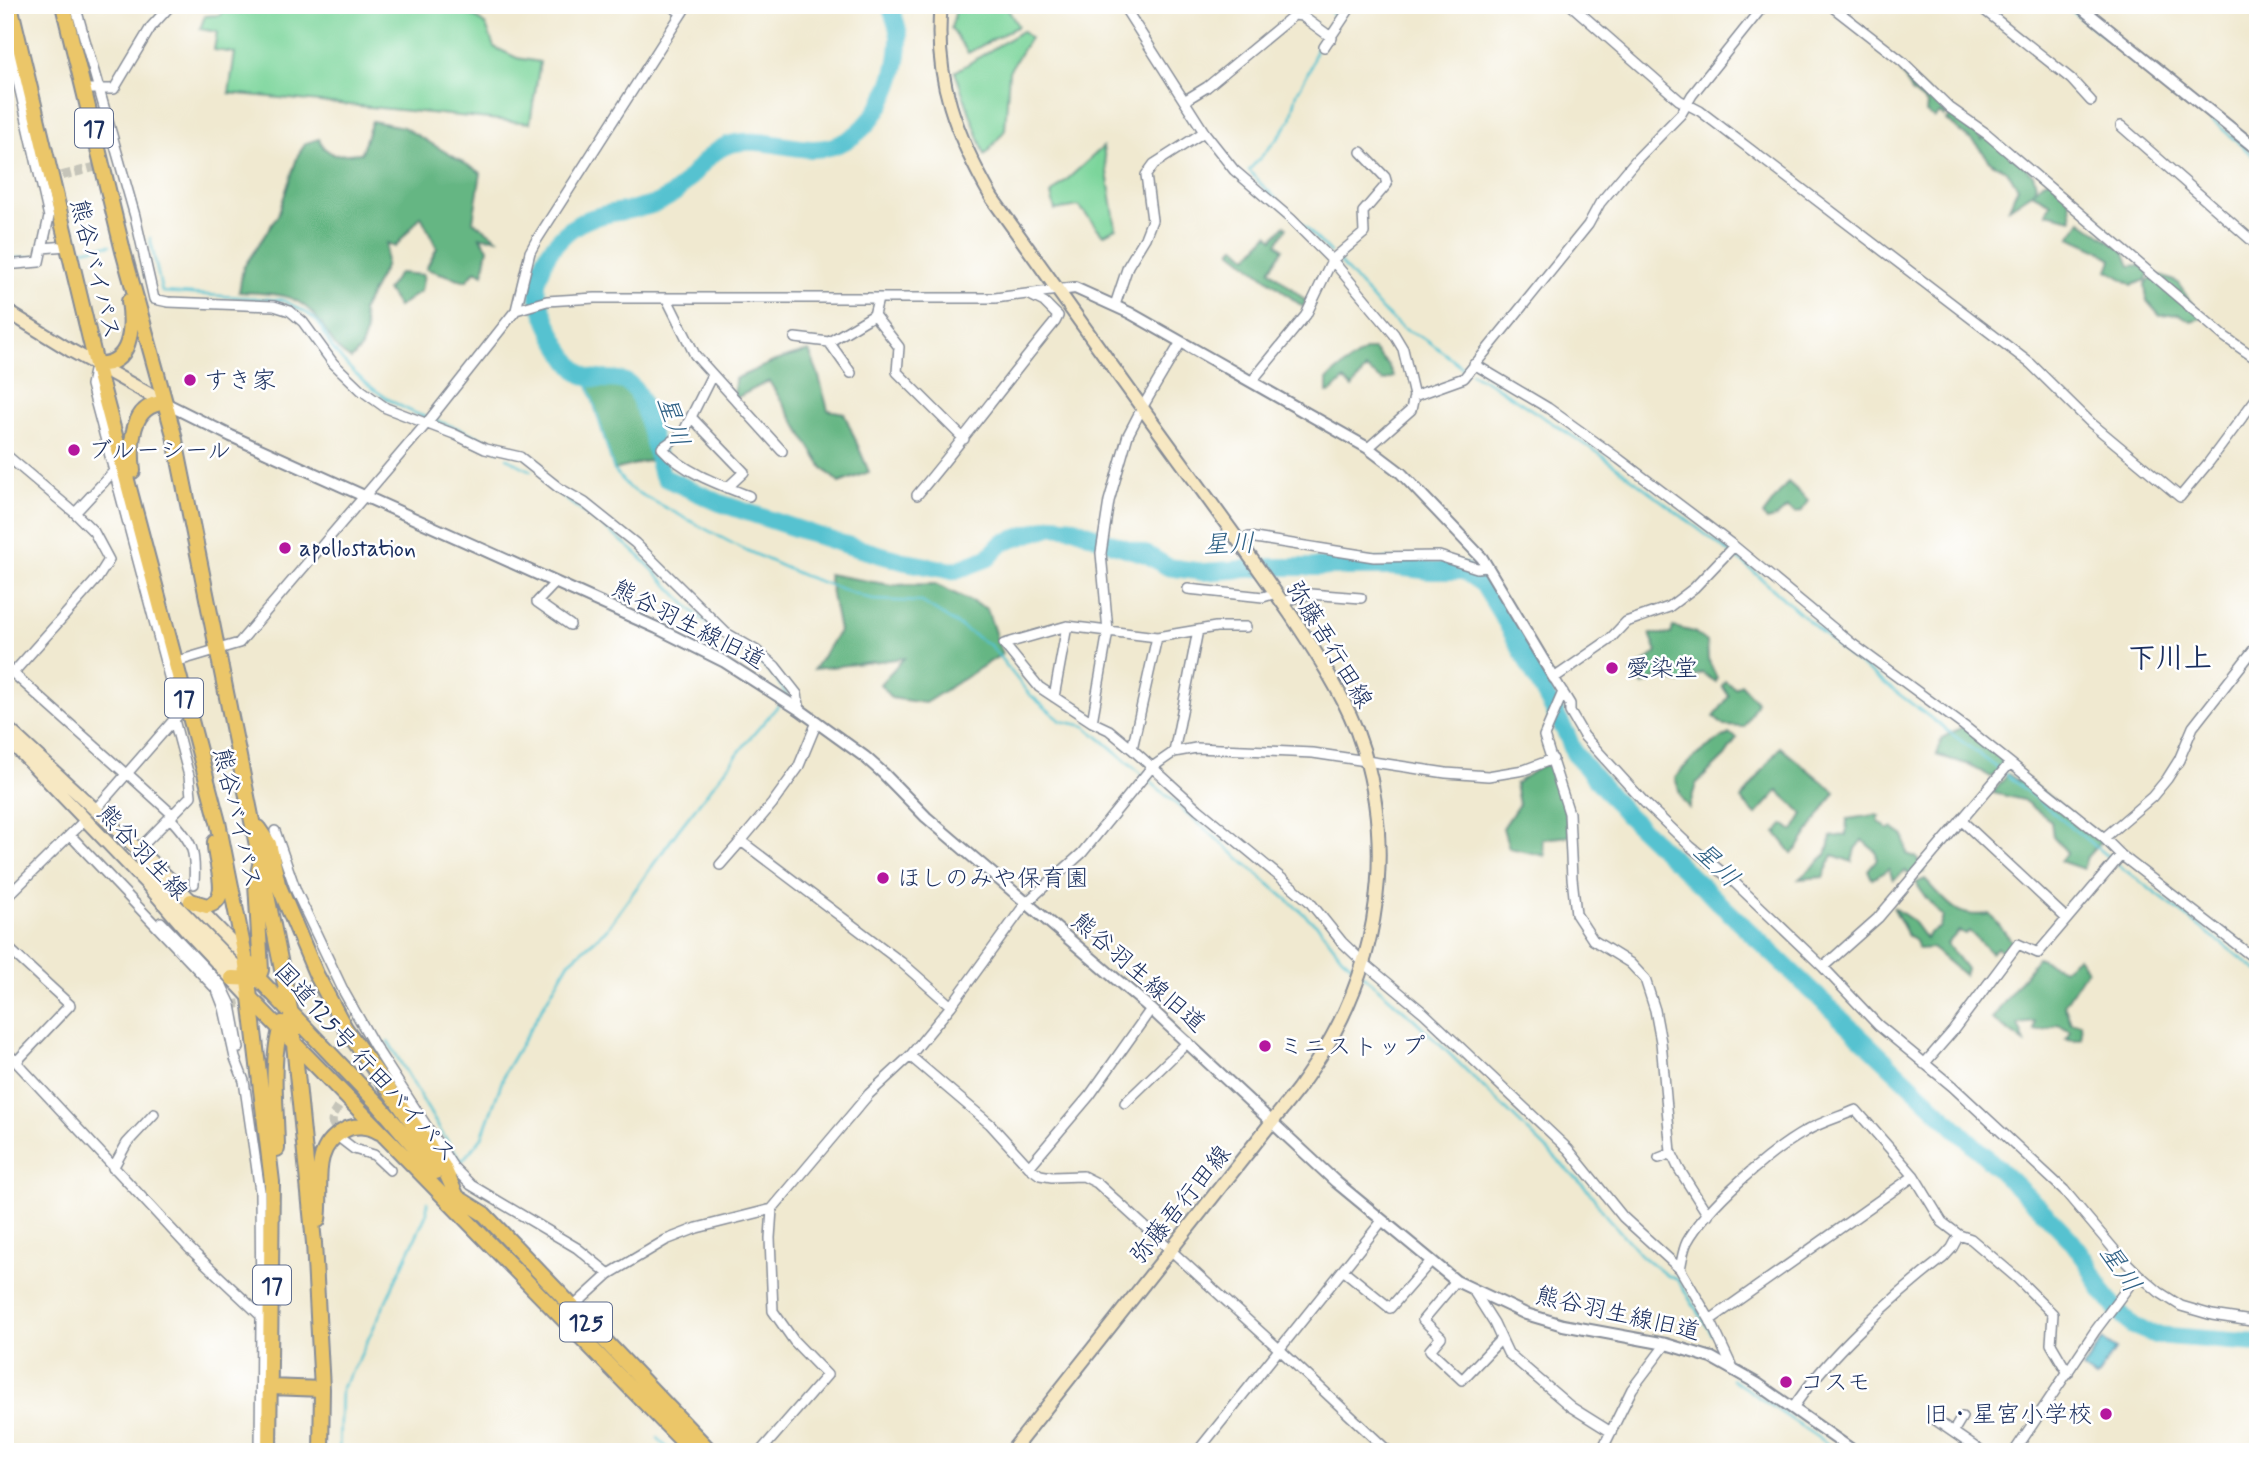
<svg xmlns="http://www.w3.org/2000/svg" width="2263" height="1457" font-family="Mynerve,'Klee One',sans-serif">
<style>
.green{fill:#7cd59b;stroke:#4c827c;stroke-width:2}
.forest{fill:#65b683;stroke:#407270;stroke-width:2}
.water{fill:#56c2d0;stroke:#387897;stroke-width:2}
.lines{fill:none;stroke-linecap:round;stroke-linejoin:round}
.stream{stroke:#56c2d0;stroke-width:2.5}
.river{stroke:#56c2d0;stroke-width:18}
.minor-tunnel{stroke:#c5c4b9;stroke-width:9;stroke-dasharray:9 4.5;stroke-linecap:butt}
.minor-casing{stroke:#868c97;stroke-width:12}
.tertiary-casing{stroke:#868c97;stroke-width:14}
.secondary-casing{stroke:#868c97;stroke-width:16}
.trunk-casing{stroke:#868c97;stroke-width:18}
.minor{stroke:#fff;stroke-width:9}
.tertiary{stroke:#fff;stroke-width:10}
.secondary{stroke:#f7e8c3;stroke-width:12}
.trunk{stroke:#ebc669;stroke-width:14}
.poi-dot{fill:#b5179e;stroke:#fff;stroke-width:2.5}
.labels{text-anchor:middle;stroke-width:5;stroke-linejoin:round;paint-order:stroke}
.shield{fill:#fff;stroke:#5f6d8e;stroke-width:2}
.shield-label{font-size:23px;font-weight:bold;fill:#1b2f5e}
.street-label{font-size:24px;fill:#1b2f5e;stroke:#fff}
.poi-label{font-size:24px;fill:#1b2f5e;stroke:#fff;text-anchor:start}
.water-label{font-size:26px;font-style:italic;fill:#306286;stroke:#fff}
.quarter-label{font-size:28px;font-weight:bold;fill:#1b2f5e;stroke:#fff}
</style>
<rect width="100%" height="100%" fill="#fff"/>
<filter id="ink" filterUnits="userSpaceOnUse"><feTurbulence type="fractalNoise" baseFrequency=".0143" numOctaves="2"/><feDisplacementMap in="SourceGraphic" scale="14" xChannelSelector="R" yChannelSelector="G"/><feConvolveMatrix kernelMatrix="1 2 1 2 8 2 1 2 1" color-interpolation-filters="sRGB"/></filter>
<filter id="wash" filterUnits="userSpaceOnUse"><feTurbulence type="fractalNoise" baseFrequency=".00686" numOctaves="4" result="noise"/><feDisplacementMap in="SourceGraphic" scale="28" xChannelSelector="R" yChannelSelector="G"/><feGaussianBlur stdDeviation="1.57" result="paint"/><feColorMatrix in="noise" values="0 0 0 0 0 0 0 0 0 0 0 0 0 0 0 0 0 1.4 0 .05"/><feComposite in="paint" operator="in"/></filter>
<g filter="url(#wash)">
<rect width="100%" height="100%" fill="#f0e9d0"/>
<path class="green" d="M224,5H438L474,16L486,25L494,47L517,58L540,62L530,123L229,93L235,53L214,50L217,32L200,29L205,16L221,15Z
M966,5H1012L1007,8L1018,26L968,53L951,28L956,10Z
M1022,31L1030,38L1009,71L1005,130L985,155L955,72Z
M1103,147L1116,228L1103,235L1079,206L1055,210L1051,194Z"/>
<path class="forest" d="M1900,70L1940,102L1948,112L1944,117L1940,113L1934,118L1926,113L1927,104L1912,92Z
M1956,112L1982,140L1987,134L2033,174L2036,184L2034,191L2043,182L2053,178L2068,191L2072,219L2046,213L2051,203L2032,193L2009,208L2018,187L2006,170L1992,163L1977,145L1946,120Z
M372,121L403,127L481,173L473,221L497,238L480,237L488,248L483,274L476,270L466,281L426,269L437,248L421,216L395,247L387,243L385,267L362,311L366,330L365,336L360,350L351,359C338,353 332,341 325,330C302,292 279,294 239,292L243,268L278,215L298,155L306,143L319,139L324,148L334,155L361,153Z
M2081,221L2124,251L2130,266L2140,265L2149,272L2146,280L2132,285L2108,270L2112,260L2099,250L2070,237Z
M1285,225L1287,228L1277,243L1283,249L1270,270L1306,301L1303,307L1231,251L1236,246L1248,257L1268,234L1273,239Z
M399,273L424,275L421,291L398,307L387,290Z
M2155,274L2177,282L2202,318L2191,321L2179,314L2160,316L2147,301L2145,284Z
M1366,350H1374L1388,365L1394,377L1383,381L1366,369L1352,388L1344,380L1331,392L1327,393V380C1339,367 1352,361 1366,350Z
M809,351L818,373L828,410L844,413L869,472L839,483L823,468L769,381L734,399L735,379L775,361Z
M586,377L625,381L636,392L658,458L614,470Z
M1788,482L1808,500L1802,511L1796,513L1787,508L1777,517L1767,520L1763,515Z
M828,574L891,585L935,584L987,609L1002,654L925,703L891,698L880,684L904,658L814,669L839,631Z
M1673,627L1694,632L1707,642L1708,659L1717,678L1716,682L1702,673L1682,683L1667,680L1670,671L1643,685L1631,673L1657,652L1650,634H1671Z
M1725,681L1735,688L1741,684L1757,702L1744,727L1724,726L1714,717L1729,696L1722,686Z
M1964,726L2001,755L2003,769L1991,777L1970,765L1936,755L1942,738Z
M1730,734L1737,738L1725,756L1696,784L1689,808L1682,799L1675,778C1690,758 1708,745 1730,734Z
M1780,747L1835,792L1797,849L1792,853L1776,833L1784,824L1793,831L1803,814L1778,791L1756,815L1741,800Z
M1549,761L1559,780L1570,836L1542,839L1545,856L1509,848L1503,828L1519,804L1515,784Z
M2008,774L2018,781L2030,782L2104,838L2087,857L2083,869L2060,861L2067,852L2053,837L2051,821L2023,800L1993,793Z
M1875,815L1880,816L1878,821L1889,830L1892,828L1904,836L1907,854L1916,857L1924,872L1914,876L1905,871L1893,880L1889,869L1872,879L1868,870L1877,859L1876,852L1862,840L1855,849L1852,862L1833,855L1823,877L1799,879L1826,855L1831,837L1846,835L1847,819Z
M1925,879C1948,902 1954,919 1990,914L2015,945L2006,953L1997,948L1991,953L1969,931L1965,934L1959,931L1947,944L1966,969L1964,975L1932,948L1918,949L1915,940L1908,935L1893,907L1912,920L1926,939L1929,933L1939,928L1943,917L1926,898L1916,883Z
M2078,957L2087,969L2064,1005L2071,1023H2081L2082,1038L2075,1040L2066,1039L2070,1031L2058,1024L2047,1029L2034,1031L2035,1022L2018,1024L2025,1043L1992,1019L2037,958L2063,969Z"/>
<path class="water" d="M2103,1340L2116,1349L2096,1378L2083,1369Z"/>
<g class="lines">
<path class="stream" d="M1326,5L1335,17L1318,42L1310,69L1297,93L1291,119L1278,138L1249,170L1261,184L1330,252
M2064,5L2195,106
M2211,119L2258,160
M150,238L162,292L282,300C294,306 310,313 319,324C324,331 327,340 332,348C356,379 391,406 428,418
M76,251L110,245
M5,259L33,257
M1337,259L1382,310L1402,328L1427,340L1466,370
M1471,373L1495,386L1597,452L1746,565L1848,656L2000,770
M586,377L614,470L629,488L739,547L804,576L873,600L922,602L991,646L1028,693L1061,721L1085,726L1109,746L1319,927L1342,957L1355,968
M434,420L463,430L499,446L498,450
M507,458L531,471
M547,484C577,510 612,530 640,557C662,578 682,602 705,622C733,646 770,662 787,696
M2005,774L2112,860
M2117,864L2258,971
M1363,975L1415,1020L1588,1190L1607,1217L1642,1256L1666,1275L1678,1280L1712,1334
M388,1041L443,1135L462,1161L482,1137L506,1070L569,962L606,930L679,829L751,737L782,701
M1732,1379L1839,1452
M658,1438L671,1452
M339,1452L341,1389L358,1361L427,1213V1202"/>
<path class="river" d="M890,5C893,15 898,26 899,36C900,85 868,150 812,149C787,148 751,136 728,145C705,153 692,180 673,194C637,221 594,200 558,241C552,248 547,253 544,262C542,270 536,280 537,288C539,309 566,370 587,377C605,383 624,373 636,391C645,405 657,455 661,472L665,478L720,503L843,544L906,562L954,571L988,558L1002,543L1053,526L1074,528L1116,545L1148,555L1168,567L1203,572L1273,567H1396L1432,571H1464L1483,584L1505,620L1567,735L1574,753L1626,814L2047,1215L2071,1240L2087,1262L2102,1291L2117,1310L2133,1326L2155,1335L2258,1343"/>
</g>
</g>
<g filter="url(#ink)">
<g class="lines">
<path class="minor-tunnel" d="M49,179L119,161
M231,1005L338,989
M341,1139L332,1122L333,1115L372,1052"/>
<g class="minor-casing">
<path id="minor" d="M75,5L135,216L154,299L168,302L274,306L290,311L303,322L333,363L361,390L386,408L454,434L485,449L520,457L559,488L585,503L635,543L726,633L757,651L775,666L797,694L800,710
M669,5L682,13
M1123,5L1204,132L1234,170L1291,219L1332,260L1394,334L1403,349L1414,396L1411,410L1368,448
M1571,5L1679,100L1700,111L2031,364L2091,423L2180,497L2209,462L2258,396
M1830,5L1903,62L1950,108L1987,134L2225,337L2258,360
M1978,5L2071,79L2091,101
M5,25L49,217L39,262L5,265
M1324,47L1352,5
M85,89H114L151,27L171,5
M1184,101L1207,87L1294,15L1302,16L1332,38
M2121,126L2258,246
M42,248L67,246
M667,299L695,355L782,451
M878,299L874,315L899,347L897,372L964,439
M1115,305L1128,266L1145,238L1152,220L1146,175L1154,164L1204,132
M516,310L530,252L536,241L687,5
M795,338L829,342L874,315
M829,342L851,373
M1181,342L1142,408L1128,435L1109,501L1101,553L1108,631L1092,722L1109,730L1132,749L1198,809L1309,901L1342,942L1364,963L1424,1013L1568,1149L1623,1217L1680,1269L1710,1320L1732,1367
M1474,364L1548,408L1619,459L1734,546L1850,642L1964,726L2104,838L2121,855L2258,961
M95,366L91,385L179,714L96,809
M712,375L691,417L744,472L727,488
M1252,381L1306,315L1332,260L1364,233L1363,212L1387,184L1385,177L1361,152
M1414,396L1464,378L1588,225L1600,203L1636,160L1681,114L1692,95L1764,5
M691,417L683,433L662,448C683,472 720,485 749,496
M5,454L75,513L94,532L109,560L97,579L13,673
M917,495C965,438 1008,379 1055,322L1058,316L1044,302L1030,295
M75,513L114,471
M1239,541L1249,537L1374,557L1439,556L1477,568L1487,567
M1734,546L1694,588L1669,607L1626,622L1609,640L1554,678L1570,704V712L1584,736L1645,803L1691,847L1734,882L1823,967L1878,1025L1952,1086L2064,1190L2117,1253L2138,1274L2159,1292L2181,1306L2212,1315L2258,1322
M556,582L537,602L570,625
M1188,589L1263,597L1276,593
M1282,602L1310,594L1361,598
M1157,637L1216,627H1246
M175,662L239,643L426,424L516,310L547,301L595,298H995L1058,290
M5,666L127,775
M1563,692L1544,736L1569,813L1572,878L1576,914L1593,940L1630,963L1645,979L1655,1010L1661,1042L1671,1152L1679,1169L1708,1215
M1054,697L1067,626
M817,722L798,768L772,804L741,841L901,962L951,1006
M1092,722L1039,687L1004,644L1067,626L1157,637L1132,749
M1174,752L1198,630
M128,774L173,815
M170,818C193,842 196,851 194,884
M1961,820L2067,919
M275,831L296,891L344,992L374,1045L453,1167L471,1185L577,1248L609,1274
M70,835L217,990L224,1008L235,1058L244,1081L260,1191L261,1316
M2104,838L2152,797L2167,779L2179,760L2193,727L2258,644
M139,849L191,796L189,776L174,720
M720,865L741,841
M5,899L85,820
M161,922L222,986L231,1005L239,1048
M5,945L70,1005L16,1062
M1823,967L1878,918L2010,763
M5,1050L189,1248L261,1316L260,1452
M910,1056L990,1124L1029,1167L1040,1175L1052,1177L1083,1176L1097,1183L1279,1349L1389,1452
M1924,1064L1952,1032L2018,944L2038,953L2121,855
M1125,1103L1188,1042
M341,1139L354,1149L374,1155L390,1170
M1659,1158L1672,1153
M1029,1167L1090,1095L1151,1009
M113,1168L127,1143L154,1114
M1680,1269C1682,1260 1683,1250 1687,1242C1707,1206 1770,1151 1806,1131C1821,1122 1840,1117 1856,1110L1914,1176L1942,1222L1959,1235L1971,1239L2018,1279L2053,1314L2051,1344L2068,1373
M1343,1270L1390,1308L1431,1261
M1456,1281L1423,1320L1441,1337L1430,1350L1462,1380L1501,1339
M1473,1290L1494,1323L1508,1353L1571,1407L1611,1432
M573,1307L609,1274L666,1240L697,1228L772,1209L869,1094L910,1056L951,1006L1026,903L1082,853L1151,768L1174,752L1196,748L1313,753L1446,773L1488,776L1524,770L1553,759
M1710,1320L1914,1176
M2253,1322L2258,1305
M1793,1408C1826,1357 1894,1296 1943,1258L1952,1248L1959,1235
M1934,1419L1982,1452
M1953,1432L1962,1417
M760,1452L827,1375L794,1341L773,1311L770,1238L772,1209
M1197,1452L1382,1221
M1601,1452L1632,1389L1666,1344
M2014,1452L2095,1331L2138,1274"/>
</g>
<g class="tertiary-casing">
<path id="tertiary" d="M2078,5L2258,150
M1058,290L1075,288L1130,313L1368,448L1401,473L1482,558L1554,678
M165,403L231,436L657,628L725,662L800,710L865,757L883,773L926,817L1151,1009L1336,1182L1456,1281L1526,1314L1563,1325L1666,1344L1712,1358L1758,1384L1855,1452"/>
</g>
<g class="secondary-casing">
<path id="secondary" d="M941,5C933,78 957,137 992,198C1060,293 1127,388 1196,482C1228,526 1260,570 1291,615C1315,651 1340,689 1356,729C1393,826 1384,940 1335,1031C1325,1051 1311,1070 1298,1089L1011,1452
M5,310L70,350L165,403
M5,726L174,883L245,956
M5,736L147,884L189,933L250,998
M142,861L167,896L252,983"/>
</g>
<g class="trunk-casing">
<path id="trunk" d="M10,5L96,364L218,822L245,956L272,1182L269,1452
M63,5L123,251L174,435L291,1014L314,1243L322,1389L321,1452
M96,364C132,367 133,327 129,301
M133,471C130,446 130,403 165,403
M258,828L269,844L278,884L316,974L345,1028L443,1166L457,1197
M191,901L207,906C234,899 213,861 215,842
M249,963L258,978L379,1105L436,1172
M232,978L256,979
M258,978L261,970L256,883L260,865
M250,998L693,1452
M277,1149C277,1109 269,1063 282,1023
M457,1197L484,1214L711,1452
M318,1220C323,1187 309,1150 343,1131C354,1124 369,1126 379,1132
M271,1387L322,1389"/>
</g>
<use href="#minor" class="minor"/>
<use href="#tertiary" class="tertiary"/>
<use href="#secondary" class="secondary"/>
<use href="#trunk" class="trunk"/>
</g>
</g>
<g class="poi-dot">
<circle cx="190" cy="380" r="7"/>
<circle cx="74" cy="450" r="7"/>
<circle cx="285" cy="548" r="7"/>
<circle cx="1612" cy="668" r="7"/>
<circle cx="883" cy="878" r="7"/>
<circle cx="1265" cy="1046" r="7"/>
<circle cx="1786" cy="1382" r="7"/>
<circle cx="2106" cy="1414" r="7"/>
</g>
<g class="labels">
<g class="shield">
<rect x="75" y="108.5" width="38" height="39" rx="5"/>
<rect x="165" y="678.5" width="38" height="39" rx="5"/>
<rect x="253" y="1265.5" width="38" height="39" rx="5"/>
<rect x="560" y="1302.5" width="52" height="39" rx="5"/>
</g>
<g class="shield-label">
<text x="94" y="136">17</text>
<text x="184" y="706">17</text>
<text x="272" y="1293">17</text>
<text x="586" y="1330">125</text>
</g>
<g class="street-label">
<text transform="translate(96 269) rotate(76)" y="8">熊谷バイパス</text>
<text transform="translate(689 624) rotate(27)" y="8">熊谷羽生線旧道</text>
<text transform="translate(1330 644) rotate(59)" y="8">弥藤吾行田線</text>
<text transform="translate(238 818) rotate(77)" y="8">熊谷バイパス</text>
<text transform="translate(143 852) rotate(47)" y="8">熊谷羽生線</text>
<text transform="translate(1139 972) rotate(41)" y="8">熊谷羽生線旧道</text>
<text transform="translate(366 1062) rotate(48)" y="8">国道125号 行田バイパス</text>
<text transform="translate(1180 1204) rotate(-51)" y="8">弥藤吾行田線</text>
<text transform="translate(1618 1313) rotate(13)" y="8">熊谷羽生線旧道</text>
</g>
<g class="poi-label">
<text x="204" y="388">すき家</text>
<text x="88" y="458">ブルーシール</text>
<text x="299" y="556">apollostation</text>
<text x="1626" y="676">愛染堂</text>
<text x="897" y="886">ほしのみや保育園</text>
<text x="1279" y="1054">ミニストップ</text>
<text x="1800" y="1390">コスモ</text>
<text x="2092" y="1422" text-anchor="end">旧・星宮小学校</text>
</g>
<g class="water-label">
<text transform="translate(674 421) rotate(72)" y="9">星川</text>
<text transform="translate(1229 543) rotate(-2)" y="9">星川</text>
<text transform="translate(1717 864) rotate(44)" y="9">星川</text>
<text transform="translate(2121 1268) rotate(56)" y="9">星川</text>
</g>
<g class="quarter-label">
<text x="2170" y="667">下川上</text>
</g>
</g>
<rect width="2263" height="1457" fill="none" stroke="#fff" stroke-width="28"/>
</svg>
